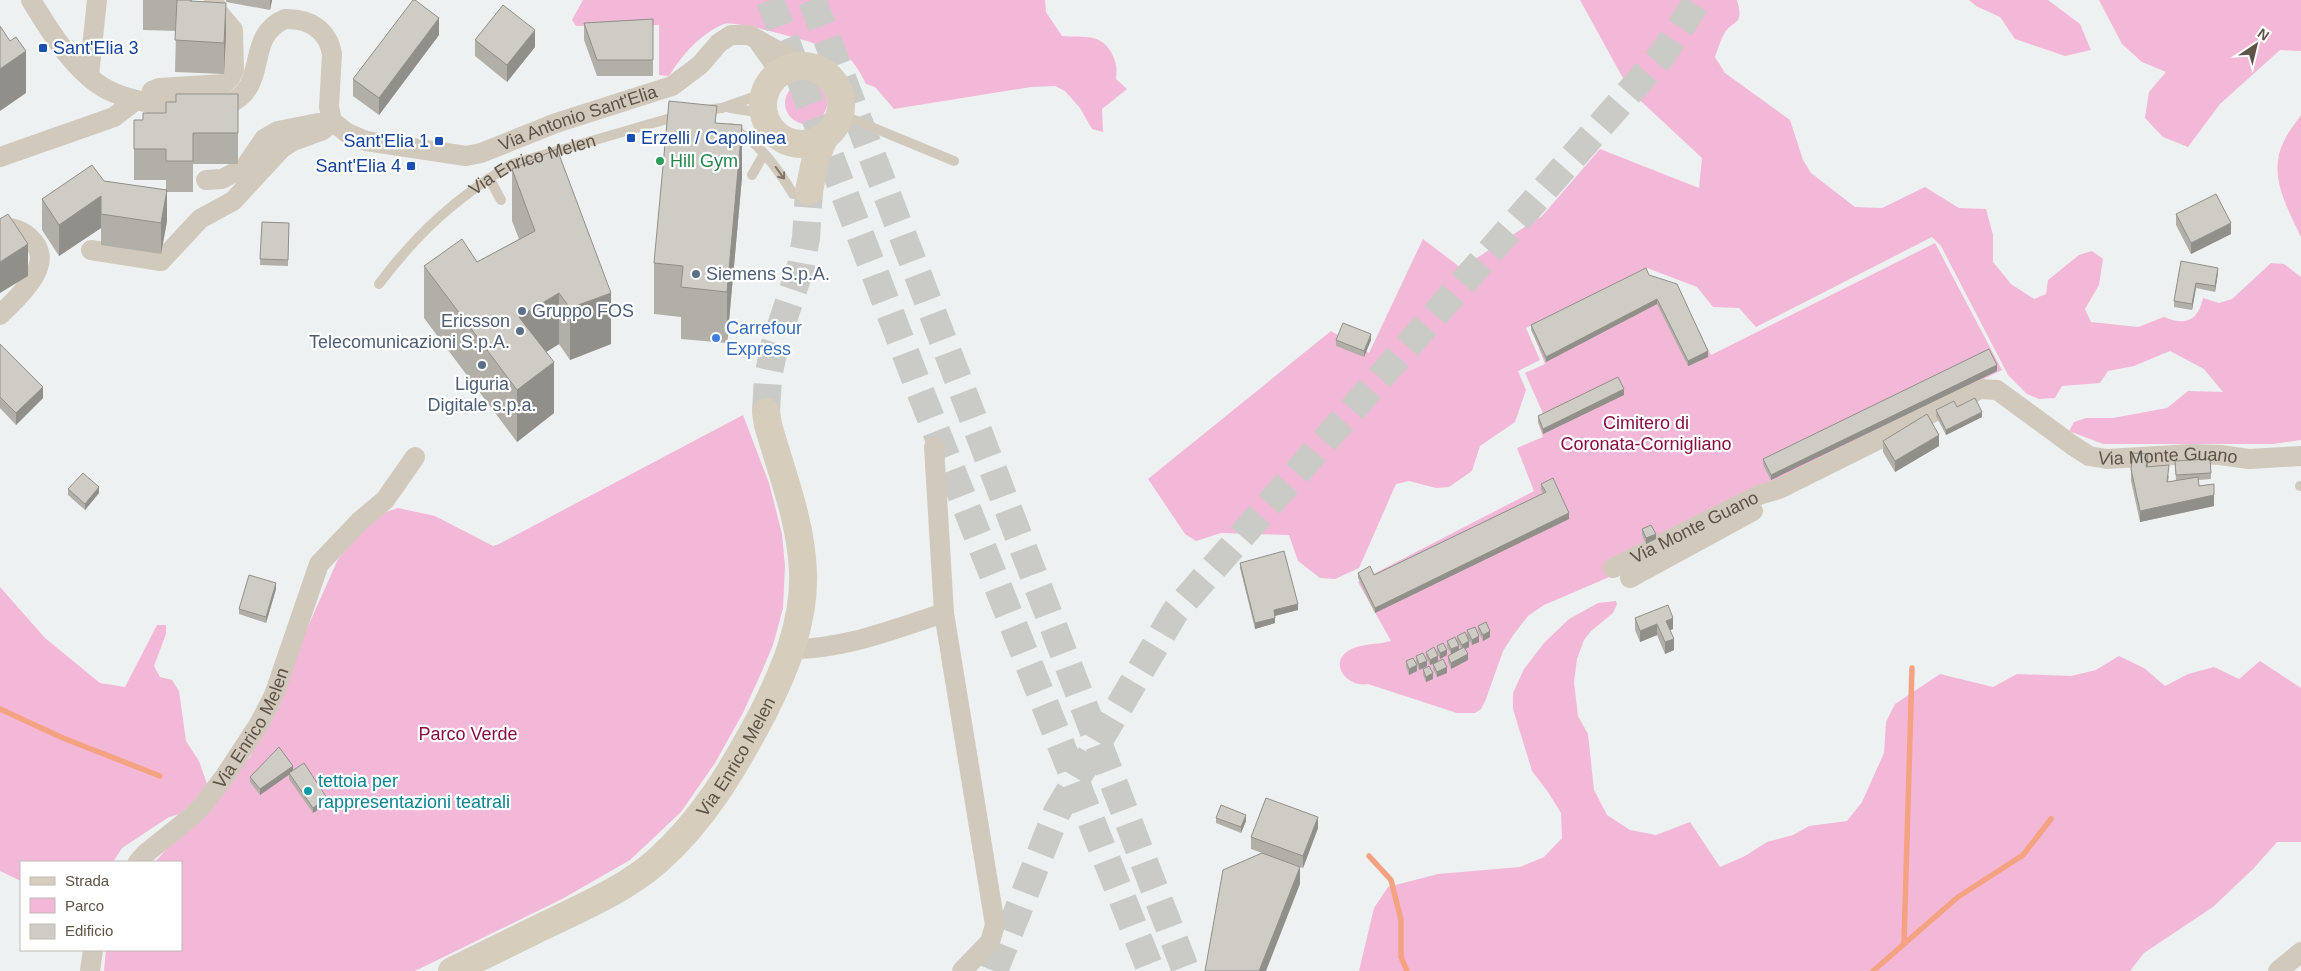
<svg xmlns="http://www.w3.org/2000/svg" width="2301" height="971" font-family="Helvetica,sans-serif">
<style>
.green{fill:#f3b8d8}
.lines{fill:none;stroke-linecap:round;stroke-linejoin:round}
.stream{stroke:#f4a281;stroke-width:5.5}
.secondary-tunnel{stroke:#cacac6;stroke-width:28;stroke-dasharray:28 14;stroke-linecap:butt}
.primary-tunnel{stroke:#cacac6;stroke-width:28;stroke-dasharray:28 14;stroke-linecap:butt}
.highway-tunnel{stroke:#cacac6;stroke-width:28;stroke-dasharray:28 14;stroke-linecap:butt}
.lane{stroke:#d2c9bd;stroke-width:10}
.street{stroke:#d2c9bd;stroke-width:20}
.secondary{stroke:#d7cdbd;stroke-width:28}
.wall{fill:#b2afa9}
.shaded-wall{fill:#918f8a}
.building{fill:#cfccc5;stroke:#918f8a}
.oneway{stroke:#817669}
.transit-dot{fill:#1a4fb4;stroke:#fff;stroke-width:2}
.leisure-dot{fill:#2e9e5b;stroke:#fff;stroke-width:2}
.service-dot{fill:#5c6f8a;stroke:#fff;stroke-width:2}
.shop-dot{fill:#3f7fe0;stroke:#fff;stroke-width:2}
.culture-dot{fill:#0f9aa8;stroke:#fff;stroke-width:2}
.labels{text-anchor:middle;stroke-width:4.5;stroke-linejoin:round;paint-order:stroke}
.transit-label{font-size:18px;fill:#164399;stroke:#fff;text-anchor:start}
.street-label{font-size:18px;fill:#5e5345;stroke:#fff}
.leisure-label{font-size:18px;fill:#27864d;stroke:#fff;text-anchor:start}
.service-label{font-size:18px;fill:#4e5e75;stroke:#fff;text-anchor:start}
.shop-label{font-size:18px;fill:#366cbe;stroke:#fff;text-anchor:start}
.park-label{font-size:18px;fill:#870e40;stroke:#fff}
.culture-label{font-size:18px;fill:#0d838f;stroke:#fff;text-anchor:start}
</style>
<rect width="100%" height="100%" fill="#eef1f1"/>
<path class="green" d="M583,0H1045L1046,12L1062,36C1085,38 1102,32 1113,56C1117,65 1117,70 1116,79L1127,89L1102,109L1103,132L1092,129L1080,108L1065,91L1055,86L1031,87L894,109L875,87L866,84C860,72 853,58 840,52C824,45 737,20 724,24C700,34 682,55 669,76L659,75V25L576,26L572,20Z
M1580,0H1737C1745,27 1732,19 1724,34C1720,41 1718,49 1715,57L1725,73L1790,120L1803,160L1811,173L1855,207L1882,208L1925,187L1959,208L1986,209L1993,235V262L2011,284L2034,299L2046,294L2048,280L2079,255L2092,251L2103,259L2099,285L2085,309L2091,322L2138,327L2164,317C2186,326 2198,321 2203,298L2219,303L2232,299L2271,263L2284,264L2301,277V440L2273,444H2103L2069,431L2074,422L2086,418H2113L2167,408L2188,391L2223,392L2204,369L2170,351L2134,366L2108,371L2100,383L2062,386L2055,398L2039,399L2027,394L2008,375L1941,246L1932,237L1756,327L1739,308L1713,307L1697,287L1647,268L1526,328L1540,360L1518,371L1526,390L1515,422L1480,446L1472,471L1449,487L1436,488L1409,481L1396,484L1359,568L1335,579L1320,578L1298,561L1289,535L1221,533L1196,541L1185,534L1148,479L1331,331L1369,353L1423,239L1461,268L1542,216L1600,149L1699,188L1702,158L1630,91Z
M1969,0H2048L2080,24L2091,50L2065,56L2015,39L2000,17L1976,6Z
M2099,0H2301V51L2280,50L2220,104L2188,147L2163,137L2145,118L2149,92L2166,72L2142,62L2122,44Z
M785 103a21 21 0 1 1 42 0a21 21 0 1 1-42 0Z
M2301,115V237C2287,207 2267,174 2284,141C2288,132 2295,124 2301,115Z
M1935,243L2002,370L1683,527L1614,575L1544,605L1528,616L1514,634L1503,651L1486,699L1481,709L1475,713H1457L1368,684C1348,688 1328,664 1348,651C1359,643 1378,645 1391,641L1358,582L1534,491L1517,448L1543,437L1538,423L1546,420L1525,373L1545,364L1534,336L1678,289L1711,355Z
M743,415L769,483L782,534L785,566L783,608L773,645L762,671L743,713L715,763L681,812L630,860L562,899L415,971H104L106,950H181V862H155L250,757L338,559L377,515L398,508L435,516L493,546L499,544Z
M0,587L45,638L100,683L125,687L157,625H166V634L154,666L160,677L172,680L179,691L186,741L199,761L207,784L205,790L180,814L169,817L122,848L113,862H21V881L0,871Z
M1616,601L1617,604L1613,613L1591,631L1584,640L1577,659L1574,682L1578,716L1588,734L1594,790L1607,815L1630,830L1656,835L1690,822L1720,867L1745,856L1767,842L1793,835L1809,826L1847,821L1862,802L1884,753L1886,722L1895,704L1940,674L1993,687L2017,674L2071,676L2096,670L2119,656L2144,668L2165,686L2188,674L2214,667L2239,679L2260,661L2301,688V842H2277L2254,868L2213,907L2144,953L2130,971H1359L1374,908L1388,887L1438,874L1520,867L1544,857L1562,838L1561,813L1548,792L1532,771L1513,709V693L1524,669L1544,643L1569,619L1598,603Z"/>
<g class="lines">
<path class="stream" d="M0,709L63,738L160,776
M1369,856L1391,880L1401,920V957L1407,971
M1904,943L1912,668
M1873,971L1958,897L2023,855L2051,819"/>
<path class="secondary-tunnel" d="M766,412L768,377L775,344L801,266L806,238L809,191"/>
<path class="primary-tunnel" d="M994,971L1057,812L1175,612L1663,54L1698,0"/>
<path class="highway-tunnel" d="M770,0L920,391L1151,971
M812,0L1186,971"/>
<g class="lane">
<path d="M730,108L763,113"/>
<path d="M705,110L722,108L765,93"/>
<path d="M840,114L954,161"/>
<path d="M731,128C758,140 778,169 793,194"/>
<path d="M752,175L764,154"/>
<path d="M489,178L501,200"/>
<path id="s1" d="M379,284C418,232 457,197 512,164L681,115"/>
<path d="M2300,486H2301"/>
</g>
<g class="street">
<path id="s2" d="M31,0C49,30 76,74 108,90C126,99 147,103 167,105C187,107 208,104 228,104C271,86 243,37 285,19C309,18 328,30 332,54L329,107L332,121L347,133L366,141L466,156L481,153L556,123L672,86L700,65L719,43L731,35H749L805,66"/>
<path d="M760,44L780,72"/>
<path d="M89,76L97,0"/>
<path d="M149,103L152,91L159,88L224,84L230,78L234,70L233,30L217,11L214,0"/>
<path d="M0,157L114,117L136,100"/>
<path d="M206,180L222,179L245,167L264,139L278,131L318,123"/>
<path d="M0,229C12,227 19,229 29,237C59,262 19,296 0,315"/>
<path d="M91,250L161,261L200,219L233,201L282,148L293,141L323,130L332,121"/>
<path d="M934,447L944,613L995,925L990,942L962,971"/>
<path id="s3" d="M1613,568L1759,495L1779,489L1980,389L1997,390L2072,445L2089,456L2107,459L2192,454L2220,455L2249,459L2301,456"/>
<path d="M1630,578L1753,511"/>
<path d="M790,649C843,650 894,629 944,613"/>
<path id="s4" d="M138,862L145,854L191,817L202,806L225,776L259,724L274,695L319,564L360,521L385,500L415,457"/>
<path d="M90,971L93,950"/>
<path d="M2278,971L2301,952"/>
</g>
<g class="secondary">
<circle cx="802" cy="105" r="39"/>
<path d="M809,191L816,157L824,138"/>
<path id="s5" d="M452,971C486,954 520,938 554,921C589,904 626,888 656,862C703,821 734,768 763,713C785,670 805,621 803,572C801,521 782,474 768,425L766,412"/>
</g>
</g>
<path class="wall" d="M143,0H192V1L226,34L224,74L175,72L176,31L143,30Z
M226,0H272L270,10L226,2Z
M653,19V76H597L584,40V23Z
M439,35L379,115L353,96V79Z
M475,40L535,47L507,82L475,56Z
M238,94V164H193V192H167V221L161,254L101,245V228L59,256L42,230V199L104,181L166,190V180H134V120H143L166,113L176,102Z
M717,123L742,177L727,343L681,339V317L654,314V263Z
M512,169L611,344L570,360L559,344L546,352L554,413L517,442L424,318V266L477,262L519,239L512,221Z
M2176,214L2231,234L2191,254L2176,225Z
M262,222L289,223L288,266L260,265Z
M2181,261L2218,273L2215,292L2196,288L2192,310L2174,307V301Z
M1649,275L1708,357L1688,366L1657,304L1546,362L1531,330V325Z
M1336,340H1371L1364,357L1336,346Z
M0,344L43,398L16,425L0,408Z
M1997,371L1771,480L1763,465V459Z
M1624,395L1543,434L1538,422V416Z
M1957,407L1982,417L1946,435L1936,416V410Z
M1883,441L1939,446L1895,472L1883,452Z
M2175,461L2211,473V479L2198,480L2199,486L2214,506L2140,522L2131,481V469L2148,467L2169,476L2168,482L2176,481Z
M1541,484L1569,519L1375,613L1358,578V573L1374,575L1543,493L1541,490Z
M68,489L99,493L85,510L68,495Z
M1642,529L1656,539L1646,544L1642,535Z
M1240,563L1298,610L1275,616V623L1255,629L1240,568Z
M276,589L266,623L239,614V609Z
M1635,618L1673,629L1670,630L1674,650L1665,654L1657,635L1640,642L1635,630Z
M1478,626L1490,637L1483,641L1478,631Z
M1467,630L1479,642L1472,645L1467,637L1469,647L1465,649L1468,660L1451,669L1448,662V656L1451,654L1447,647V641L1459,649L1461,648L1457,641V636H1467Z
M1437,646L1447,655L1440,659L1437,652Z
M1426,652L1438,661L1447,673L1437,677L1433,669V664L1430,665L1426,657Z
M1416,656L1427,666L1419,670L1416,662Z
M1406,661L1417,671L1409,675L1406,667Z
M1423,669L1433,679L1426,682L1423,675Z
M293,771L327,804L313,813L289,779V774L260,795L250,782V777Z
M1216,818L1246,821L1241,833L1216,823Z
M1318,828L1303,868L1270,856L1300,884L1262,853L1251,849V837Z"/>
<path class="shaded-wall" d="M270,0H272L270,10Z
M226,3V34L224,74V43Z
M439,18V35L379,115V98Z
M535,30V47L507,82V65Z
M26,51V93L0,111V69Z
M742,125V177L727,343V292Z
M167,190V221L161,254V223Z
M101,196V228L59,256V225Z
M2231,223V234L2191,254V243Z
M28,244V276L0,293V262Z
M2218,268V273L2215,292V286Z
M2196,283V288L2192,310V304Z
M559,293V344L519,369V317Z
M611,293V344L570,360V308Z
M1657,299V304L1546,362V357Z
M1371,334V340L1364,357V351Z
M1708,351V357L1688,366V361Z
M554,362V413L517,442V390Z
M1997,365V371L1771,480V475Z
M43,387V398L16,425V413Z
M1624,389V395L1543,434V429Z
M1982,412V417L1946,435V430Z
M1939,435V446L1895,472V461Z
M2148,454V466L2146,478V467Z
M99,487V493L85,510V504Z
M2214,495V506L2140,522V511Z
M1569,513V519L1375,613V608Z
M1656,534V539L1646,544V538Z
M276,583V589L266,623V617Z
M1298,604V610L1274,616V610Z
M1275,618V623L1255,629V623Z
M1673,618V629L1666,632V621Z
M1657,624V635L1640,642V631Z
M1490,631V637L1483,641V635Z
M1479,636V642L1472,645V640Z
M1674,639V650L1665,654V642Z
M1469,641V647L1462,651V645Z
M1459,646V651L1451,655V649Z
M1447,650V655L1440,659V653Z
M1468,654V660L1451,669V663Z
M1438,656V662L1430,665V660Z
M1427,661V666L1419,670V664Z
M1417,665V671L1409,675V669Z
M1447,667V673L1437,677V672Z
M1433,673V679L1426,682V677Z
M293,766V772L260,795V789Z
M327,798V804L313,813V808Z
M1246,815V821L1241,833V827Z
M1318,817V828L1303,868V856Z
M1300,867V884L1266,971H1259Z"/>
<path class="building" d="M176,0H190V1L226,3L224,43L175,40L177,0Z
M413,0H415L439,18L379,98L353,79Z
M503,5L535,30L507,65L475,40Z
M653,19V60H597L584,23Z
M0,26L10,41L16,37L26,51L0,69Z
M176,94H238V133H193V161H166V149H134V120H143V113H166V102H176Z
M669,101L717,106L715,123L742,125L727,292L681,287L683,266L654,263Z
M557,149L611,293L570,308L559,293L519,317L554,362L517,390L424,266L462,239L477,262L535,231L512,169Z
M92,165L104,181L167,190L161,223L101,214V196L59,225L42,199Z
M2216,194L2231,223L2191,243L2176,214Z
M8,214L28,244L0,262V219Z
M262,222L289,223L288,260L260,259Z
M2181,261L2218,268L2215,286L2196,283L2192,304L2174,301Z
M1646,268L1649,275L1677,284L1708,351L1688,361L1657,299L1546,357L1531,325Z
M1343,323L1371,334L1364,351L1336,340Z
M0,344L43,387L16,413L0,397Z
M1989,349L1997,365L1771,475L1763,459Z
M1618,377L1624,389L1543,429L1538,416Z
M1975,398L1982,412L1946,430L1936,410L1954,401L1957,407Z
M1927,414L1939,435L1895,461L1883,441Z
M2133,453L2148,454L2146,467L2169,465L2167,482L2198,477L2199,486L2214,484V495L2140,511L2131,469Z
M2210,459L2211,473L2176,475L2175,461Z
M83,473L99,487L85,504L68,489Z
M1553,478L1569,513L1375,608L1358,573L1370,566L1374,575L1546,492L1541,484Z
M1651,525L1656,534L1646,538L1642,529Z
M1284,551L1298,604L1274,610L1275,618L1255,623L1240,563Z
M249,575L276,583L266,617L239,609Z
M1668,605L1673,618L1666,621L1674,639L1665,642L1657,624L1640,631L1635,618Z
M1486,622L1490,631L1483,635L1478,626Z
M1475,627L1479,636L1472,640L1467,630Z
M1465,632L1469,641L1462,645L1457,636Z
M1455,637L1459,646L1451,649L1447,641Z
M1443,643L1447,650L1440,653L1437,646Z
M1434,647L1438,656L1430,660L1426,652Z
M1464,647L1468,654L1451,663L1448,656Z
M1423,653L1427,661L1419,664L1416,656Z
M1413,658L1417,665L1409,669L1406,661Z
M1443,659L1447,667L1437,672L1433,664Z
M1429,666L1433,673L1426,677L1423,669Z
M279,747L293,766L260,789L250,777Z
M304,763L327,798L313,808L289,773Z
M1266,798L1318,817L1303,856L1251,837Z
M1221,805L1246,815L1241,827L1216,818Z
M1262,853L1300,867L1259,971H1205L1223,870Z"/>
<defs><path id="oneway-shaft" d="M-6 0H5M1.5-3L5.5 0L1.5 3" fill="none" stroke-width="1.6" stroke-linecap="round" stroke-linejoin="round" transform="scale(1.25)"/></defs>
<use class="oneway" href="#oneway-shaft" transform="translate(780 173) rotate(54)"/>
<g class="transit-dot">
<rect x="38" y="43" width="10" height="10" rx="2.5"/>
<rect x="626" y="133" width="10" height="10" rx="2.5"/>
<rect x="434" y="136" width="10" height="10" rx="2.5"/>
<rect x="406" y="161" width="10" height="10" rx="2.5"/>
</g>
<circle class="leisure-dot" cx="660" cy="161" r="5"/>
<g class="service-dot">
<circle cx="696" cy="274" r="5"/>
<circle cx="522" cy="311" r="5"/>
<circle cx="520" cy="331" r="5"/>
<circle cx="482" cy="365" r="5"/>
</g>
<circle class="shop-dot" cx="716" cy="338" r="5"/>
<circle class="culture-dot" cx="308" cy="791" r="5"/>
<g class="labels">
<g class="transit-label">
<text x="53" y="54">Sant'Elia 3</text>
<text x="641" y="144">Erzelli / Capolinea</text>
<text x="429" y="147" text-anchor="end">Sant'Elia 1</text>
<text x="401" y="172" text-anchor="end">Sant'Elia 4</text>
</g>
<g class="street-label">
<text dy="6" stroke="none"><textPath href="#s2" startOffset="741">Via Antonio Sant'Elia</textPath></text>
<text dy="6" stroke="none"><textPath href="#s1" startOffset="199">Via Enrico Melen</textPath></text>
<text dy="6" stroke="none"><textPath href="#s3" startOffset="618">Via Monte Guano</textPath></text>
<text dy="6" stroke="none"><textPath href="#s3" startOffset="91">Via Monte Guano</textPath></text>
<text dy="6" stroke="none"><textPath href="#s4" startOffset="178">Via Enrico Melen</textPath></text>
<text dy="6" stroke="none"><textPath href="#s5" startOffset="365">Via Enrico Melen</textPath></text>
</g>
<g class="leisure-label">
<text x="670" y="167">Hill Gym</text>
</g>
<g class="service-label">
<text x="706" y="280">Siemens S.p.A.</text>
<text x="532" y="317">Gruppo FOS</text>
<text x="510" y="327" text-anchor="end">Ericsson<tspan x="510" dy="21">Telecomunicazioni S.p.A.</tspan></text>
<text x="482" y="390" text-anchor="middle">Liguria<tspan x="482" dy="21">Digitale s.p.a.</tspan></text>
</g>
<g class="shop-label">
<text x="726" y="334">Carrefour<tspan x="726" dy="21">Express</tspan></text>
</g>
<g class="park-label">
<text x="1646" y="429">Cimitero di<tspan x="1646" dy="21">Coronata-Cornigliano</tspan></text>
<text x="468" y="740">Parco Verde</text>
</g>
<g class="culture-label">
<text x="318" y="787">tettoia per<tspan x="318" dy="21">rappresentazioni teatrali</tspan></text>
</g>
</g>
<rect x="20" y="861" width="162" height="90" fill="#ffffff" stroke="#bfbab5"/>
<rect x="30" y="877" width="25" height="8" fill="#d7cdbd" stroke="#bfbab5"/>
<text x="65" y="886" font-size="15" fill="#5e5345">Strada</text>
<rect x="30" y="898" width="25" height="15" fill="#f3b8d8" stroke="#bfbab5"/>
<text x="65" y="911" font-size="15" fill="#5e5345">Parco</text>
<rect x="30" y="924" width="25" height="15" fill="#cfccc5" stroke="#bfbab5"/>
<text x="65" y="936" font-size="15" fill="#5e5345">Edificio</text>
<g transform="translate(2256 45) rotate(35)" stroke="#ffffff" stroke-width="4" paint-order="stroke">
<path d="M0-4L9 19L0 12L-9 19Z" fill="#5e5345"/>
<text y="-8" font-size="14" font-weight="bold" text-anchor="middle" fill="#5e5345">N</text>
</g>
</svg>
